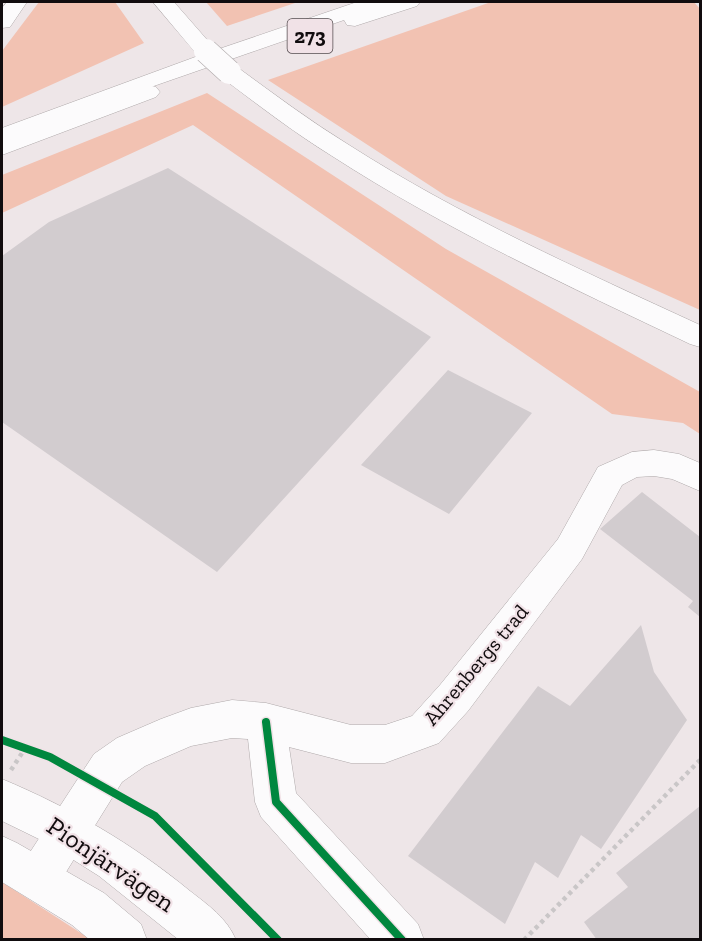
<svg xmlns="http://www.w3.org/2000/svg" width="702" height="941" font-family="'Zilla Slab',serif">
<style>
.green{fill:#f2c2b2}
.building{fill:#d2cccf}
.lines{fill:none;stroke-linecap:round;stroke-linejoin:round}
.minor-casing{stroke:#afa9aa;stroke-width:1}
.major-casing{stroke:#afa9aa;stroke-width:1}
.highway-casing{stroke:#afa9aa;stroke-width:1}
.path{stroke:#c9c6c7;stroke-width:4.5;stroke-dasharray:4 4;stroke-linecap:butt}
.minor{fill:#fcfbfc;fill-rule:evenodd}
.major{fill:#fcfbfc;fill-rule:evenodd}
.highway{fill:#fcfbfc;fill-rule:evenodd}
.highway-bridge-casing{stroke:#afa9aa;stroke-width:25;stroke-linecap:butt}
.highway-bridge{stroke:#fcfbfc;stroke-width:24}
.cycleway-casing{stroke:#f1e2e7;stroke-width:11}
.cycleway{stroke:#00873e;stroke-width:8}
.labels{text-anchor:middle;stroke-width:4.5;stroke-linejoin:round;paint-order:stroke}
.shield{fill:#f1e2e7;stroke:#544c4f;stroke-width:1.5}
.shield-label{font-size:20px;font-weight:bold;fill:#110c0e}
.street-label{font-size:21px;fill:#110c0e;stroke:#f1e2e7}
.near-street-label{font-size:26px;fill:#110c0e;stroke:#f1e2e7}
</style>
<rect width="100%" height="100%" fill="#eee6e8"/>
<path class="green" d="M39,2H115L144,43L2,107V51Z
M206,2H298L227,26Z
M491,2H694L700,9V310L446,196L268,80Z
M207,93L446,249L700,392V434L683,423L612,414L193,125L2,213V175Z
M2,882L90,939H2Z"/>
<path class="building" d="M168,168L431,337L217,572L2,422V256L49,222Z
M448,370L532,413L449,514L361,465Z
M642,492L700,537V617L688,607L693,601L600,529Z
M641,625L654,672L687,720L601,849L581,835L558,878L535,862L505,924L408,856L538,686L570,706Z
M700,806V940H597L584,922L628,887L616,873Z"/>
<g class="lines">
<g class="minor-casing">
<path id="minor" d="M654,450L679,454L700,463V491L672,479L654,476L637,477L622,485L582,559L468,711L439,743L385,763H351L289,747L296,793L418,924L424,940H371L261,817L255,802L248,739L232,738L191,746L145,766L122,782L53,893L38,900L23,893L16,878L23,863L94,754L117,738L161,719L191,708L232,700L266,703L351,725H385L412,716L440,685L558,539L598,467L632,452Z"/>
</g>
<g class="major-casing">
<path id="major" d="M148,85L156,87L160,92L156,97L2,155V140Z
M2,779C71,808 133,844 190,891C208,905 227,918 236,940H179L99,876L45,842L2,821Z
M2,836L17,843L104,893L141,924L147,940H90L72,925L2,882Z"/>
</g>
<g class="highway-casing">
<path id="highway" d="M7,2H27L10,27L2,28V8Z
M153,2H174L216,50L357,2H420L417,6L355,26L347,25L344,20L148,88L2,143V128L198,56Z
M229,65L237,67C274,94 310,121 349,145C460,216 581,270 700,325V347L690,344C568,286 445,229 332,156C293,132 257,104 221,77L218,72L221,67Z"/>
</g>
<path class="path" d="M11,770L26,747
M524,940L700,760"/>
<use href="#minor" class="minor"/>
<use href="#major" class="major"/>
<use href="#highway" class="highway"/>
<g class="highway-bridge-casing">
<path id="highway-bridge" d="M206,51L229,72"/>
</g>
<use href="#highway-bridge" class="highway-bridge"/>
<g class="cycleway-casing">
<path id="cycleway" d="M266,722L276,802L402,940
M2,740L50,757L155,816L278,940"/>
</g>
<use href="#cycleway" class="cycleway"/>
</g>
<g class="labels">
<rect class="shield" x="287.5" y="19" width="45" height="34" rx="4.5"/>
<g class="shield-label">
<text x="310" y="43">273</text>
</g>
<g class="street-label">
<text transform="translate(476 665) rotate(-50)" y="7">Ahrenbergs trad</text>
</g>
<g class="near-street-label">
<text transform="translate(111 864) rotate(34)" y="9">Pionjärvägen</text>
</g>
</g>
<rect width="702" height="941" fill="none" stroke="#110c0e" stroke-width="6"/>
</svg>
